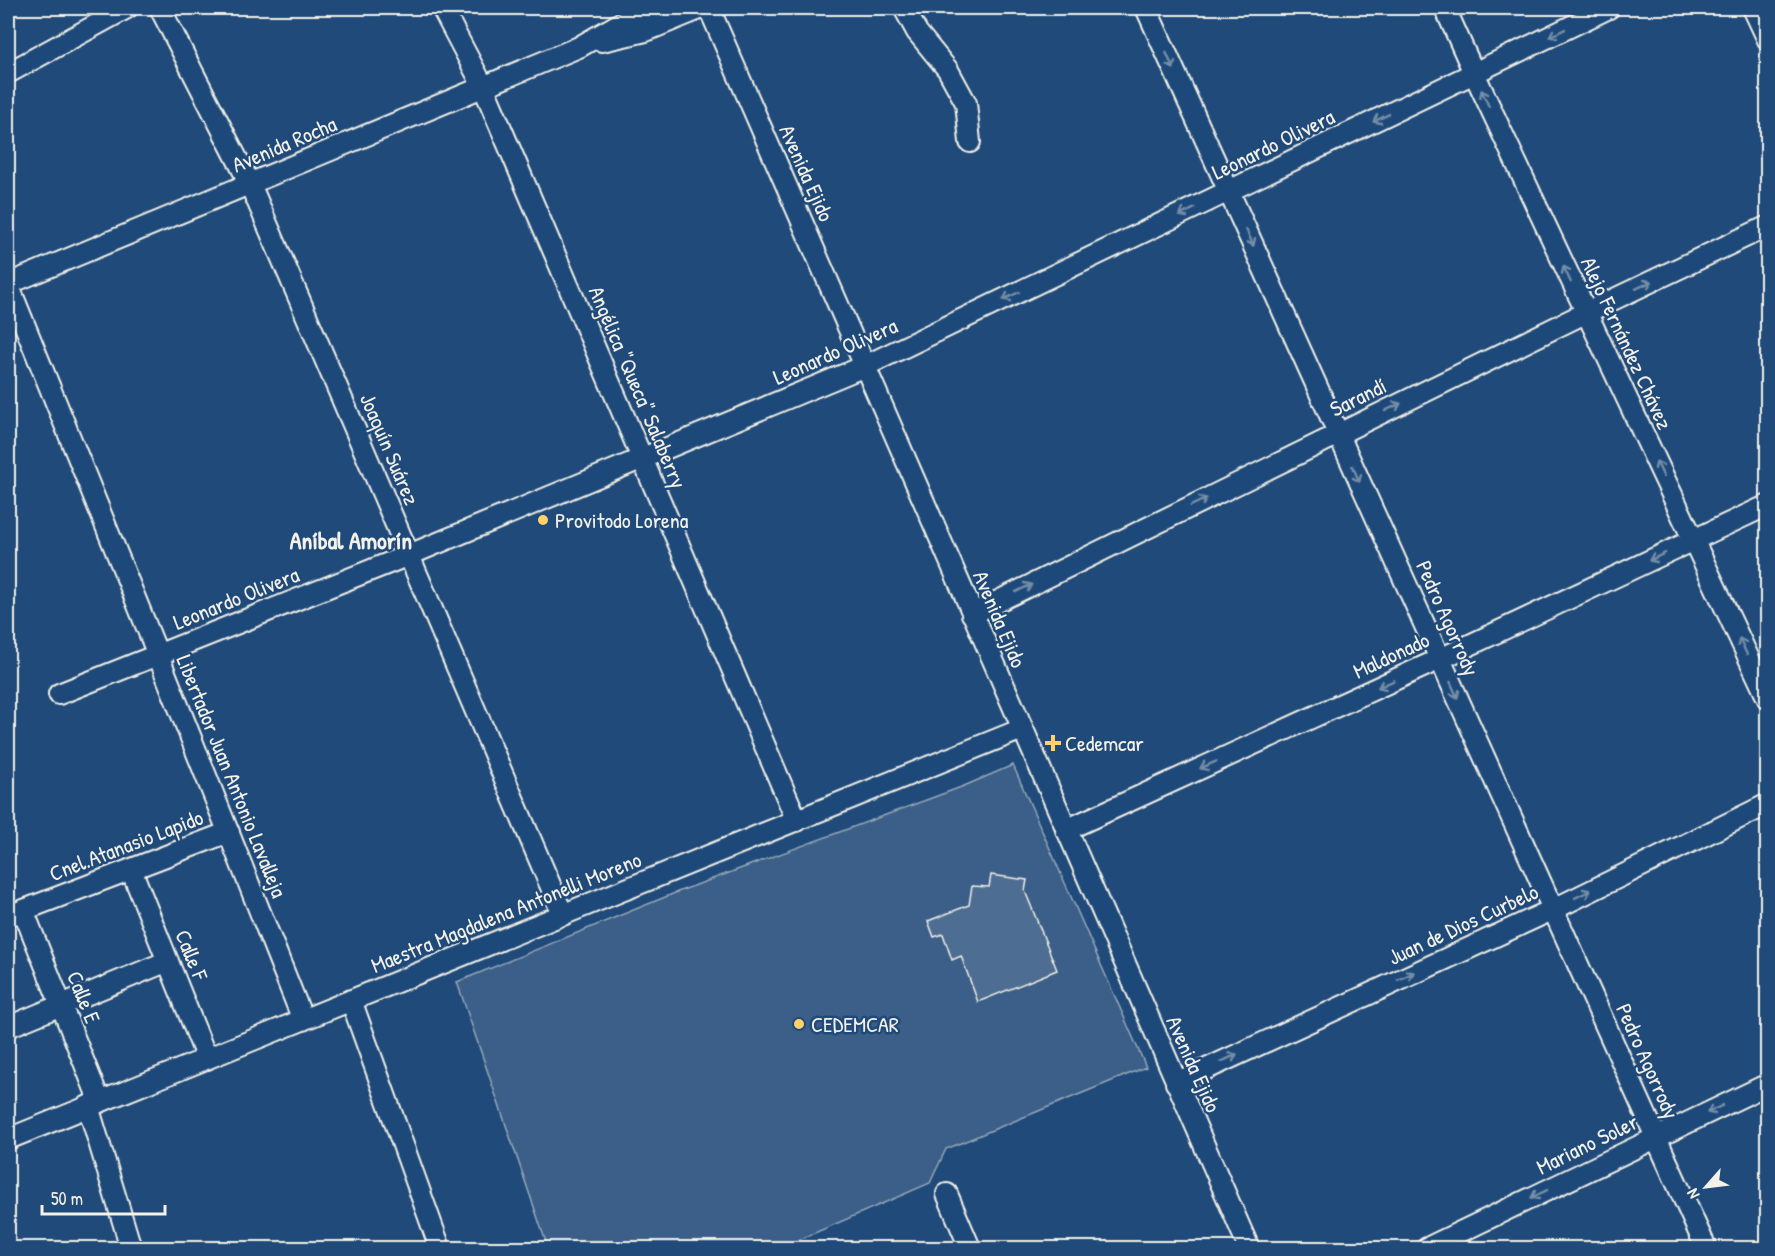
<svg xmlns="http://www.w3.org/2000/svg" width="1775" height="1256" font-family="'Patrick Hand',sans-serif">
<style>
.green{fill:#3a5f88;stroke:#97a8b8;stroke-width:1.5}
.building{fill:#4d6e92;stroke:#f4f1e8;stroke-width:1.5}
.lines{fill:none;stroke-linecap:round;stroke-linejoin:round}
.minor-casing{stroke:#f4f1e8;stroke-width:24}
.minor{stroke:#1f4a7a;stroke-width:20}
.oneway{stroke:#748da6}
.poi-dot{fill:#ffd166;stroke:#1f4a7a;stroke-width:2}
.labels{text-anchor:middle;stroke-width:5;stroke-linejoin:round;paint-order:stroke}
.street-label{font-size:22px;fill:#f4f1e8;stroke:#1f4a7a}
.poi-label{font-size:22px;fill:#f4f1e8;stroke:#1f4a7a;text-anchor:start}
.neighbourhood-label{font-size:24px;font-weight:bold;fill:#f4f1e8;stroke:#1f4a7a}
</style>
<rect width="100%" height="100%" fill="#1f4a7a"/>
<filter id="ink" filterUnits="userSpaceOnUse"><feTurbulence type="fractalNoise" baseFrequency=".0167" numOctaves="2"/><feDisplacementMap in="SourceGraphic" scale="12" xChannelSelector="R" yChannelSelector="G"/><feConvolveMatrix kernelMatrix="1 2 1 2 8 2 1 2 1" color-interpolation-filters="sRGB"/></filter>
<g filter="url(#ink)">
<path class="green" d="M1013,765L1146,1067L946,1149L930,1183L780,1248H548L457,982L680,891L964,786Z"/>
<path class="building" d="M991,875L1027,880L1025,891L1057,970L978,1002L961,956L952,960L943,934L934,937L928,921L969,905L972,886L989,887Z"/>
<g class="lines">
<g class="minor-casing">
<path id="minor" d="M160,8L250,184L563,915
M442,8L483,86L797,821
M709,8L1249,1248
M904,8L917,32L948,70L966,103L970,142
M1146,8L1706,1248
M1445,8L1474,73L1768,699
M1753,8L1768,40
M602,41L646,31L702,8
M8,73L127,8
M8,284L158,655L303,1020
M8,284L579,47L638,13L652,8
M972,614L1585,313L1768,226
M59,694L409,555L865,366L1609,8
M1066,830L1440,659L1768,505
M131,869L207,1059
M23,910L100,1102
M8,916L229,832
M351,1000L440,1248
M8,1027L168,961
M1176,1083L1554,909L1768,804
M88,1106L131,1248
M8,1139L1022,729
M947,1194L970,1248
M1427,1248L1768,1084"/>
</g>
<use href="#minor" class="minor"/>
</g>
<defs><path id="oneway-shaft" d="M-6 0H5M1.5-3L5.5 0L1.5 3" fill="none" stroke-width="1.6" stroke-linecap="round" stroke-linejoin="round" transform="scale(1.5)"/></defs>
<g class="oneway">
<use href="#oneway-shaft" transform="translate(1557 33) rotate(154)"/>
<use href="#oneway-shaft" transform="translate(1170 61) rotate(66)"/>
<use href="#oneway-shaft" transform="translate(1485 98) rotate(-115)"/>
<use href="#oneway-shaft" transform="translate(1381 118) rotate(154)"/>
<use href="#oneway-shaft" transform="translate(1187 212) rotate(154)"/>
<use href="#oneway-shaft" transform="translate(1250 238) rotate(66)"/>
<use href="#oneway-shaft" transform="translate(1567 274) rotate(-115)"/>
<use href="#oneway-shaft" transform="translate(1644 285) rotate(-25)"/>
<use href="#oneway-shaft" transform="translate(1011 296) rotate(154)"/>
<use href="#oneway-shaft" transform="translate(1393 407) rotate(-26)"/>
<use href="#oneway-shaft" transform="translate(1660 469) rotate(-115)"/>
<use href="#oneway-shaft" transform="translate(1356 474) rotate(66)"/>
<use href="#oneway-shaft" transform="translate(1199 502) rotate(-26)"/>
<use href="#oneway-shaft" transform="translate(1657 557) rotate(155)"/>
<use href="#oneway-shaft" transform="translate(1024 588) rotate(-26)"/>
<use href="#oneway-shaft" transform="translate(1743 646) rotate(-115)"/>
<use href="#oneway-shaft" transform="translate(1386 684) rotate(156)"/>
<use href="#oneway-shaft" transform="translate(1454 690) rotate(66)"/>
<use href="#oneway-shaft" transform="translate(1208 765) rotate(156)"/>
<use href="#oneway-shaft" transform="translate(1583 894) rotate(-26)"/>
<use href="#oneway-shaft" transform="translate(1406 976) rotate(-25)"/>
<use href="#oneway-shaft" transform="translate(1229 1058) rotate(-25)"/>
<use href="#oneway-shaft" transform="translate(1715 1109) rotate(154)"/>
<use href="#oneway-shaft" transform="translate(1539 1194) rotate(154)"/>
</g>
</g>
<g class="poi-dot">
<circle cx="543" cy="520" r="6"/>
<path d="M1050 734h6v6h6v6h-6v6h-6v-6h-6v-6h6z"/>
<circle cx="799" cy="1024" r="6"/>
</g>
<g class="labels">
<g class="street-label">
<text transform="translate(284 144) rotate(-23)" y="8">Avenida Rocha</text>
<text transform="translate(1273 144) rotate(-26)" y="8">Leonardo Olivera</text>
<text transform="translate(807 173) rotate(66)" y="8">Avenida Ejido</text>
<text transform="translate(1627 343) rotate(65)" y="8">Alejo Fernández Chávez</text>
<text transform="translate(835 351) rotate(-24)" y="8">Leonardo Olivera</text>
<text transform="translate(638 387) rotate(67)" y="8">Angélica "Queca" Salaberry</text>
<text transform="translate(1358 397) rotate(-26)" y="8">Sarandí</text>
<text transform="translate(390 449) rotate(67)" y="8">Joaquín Suárez</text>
<text transform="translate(236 598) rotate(-22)" y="8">Leonardo Olivera</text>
<text transform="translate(1448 618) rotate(66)" y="8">Pedro Agorrody</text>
<text transform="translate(1000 619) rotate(67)" y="8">Avenida Ejido</text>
<text transform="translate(1391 655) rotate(-25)" y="8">Maldonado</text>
<text transform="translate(232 776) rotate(68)" y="8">Libertador Juan Antonio Lavalleja</text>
<text transform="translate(126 845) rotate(-21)" y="8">Cnel.Atanasio Lapido</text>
<text transform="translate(506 912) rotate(-22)" y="8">Maestra Magdalena Antonelli Moreno</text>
<text transform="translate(1463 924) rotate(-25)" y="8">Juan de Dios Curbelo</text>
<text transform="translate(192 955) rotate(68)" y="8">Calle F</text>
<text transform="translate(84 997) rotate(68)" y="8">Calle E</text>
<text transform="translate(1648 1061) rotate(66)" y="8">Pedro Agorrody</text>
<text transform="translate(1194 1064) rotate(66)" y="8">Avenida Ejido</text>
<text transform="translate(1587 1144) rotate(-26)" y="8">Mariano Soler</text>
</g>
<g class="poi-label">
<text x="555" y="528">Provitodo Lorena</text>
<text x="1065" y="751">Cedemcar</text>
<text x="811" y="1032">CEDEMCAR</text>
</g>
<g class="neighbourhood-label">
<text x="351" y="549">Aníbal Amorín</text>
</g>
</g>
<rect width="1775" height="1256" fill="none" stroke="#1f4a7a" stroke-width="30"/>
<rect x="15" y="15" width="1745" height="1226" fill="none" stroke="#f4f1e8" stroke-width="2" filter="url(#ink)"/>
<g transform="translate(1706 1187) rotate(242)" stroke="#1f4a7a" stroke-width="4.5" paint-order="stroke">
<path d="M0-4.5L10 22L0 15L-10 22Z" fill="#f4f1e8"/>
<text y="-9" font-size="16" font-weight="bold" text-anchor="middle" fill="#f4f1e8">N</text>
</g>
<path d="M42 1205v9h123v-9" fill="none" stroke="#f4f1e8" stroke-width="3"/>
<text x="51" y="1205" font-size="18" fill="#f4f1e8" stroke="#1f4a7a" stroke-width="4.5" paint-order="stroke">50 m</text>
</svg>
